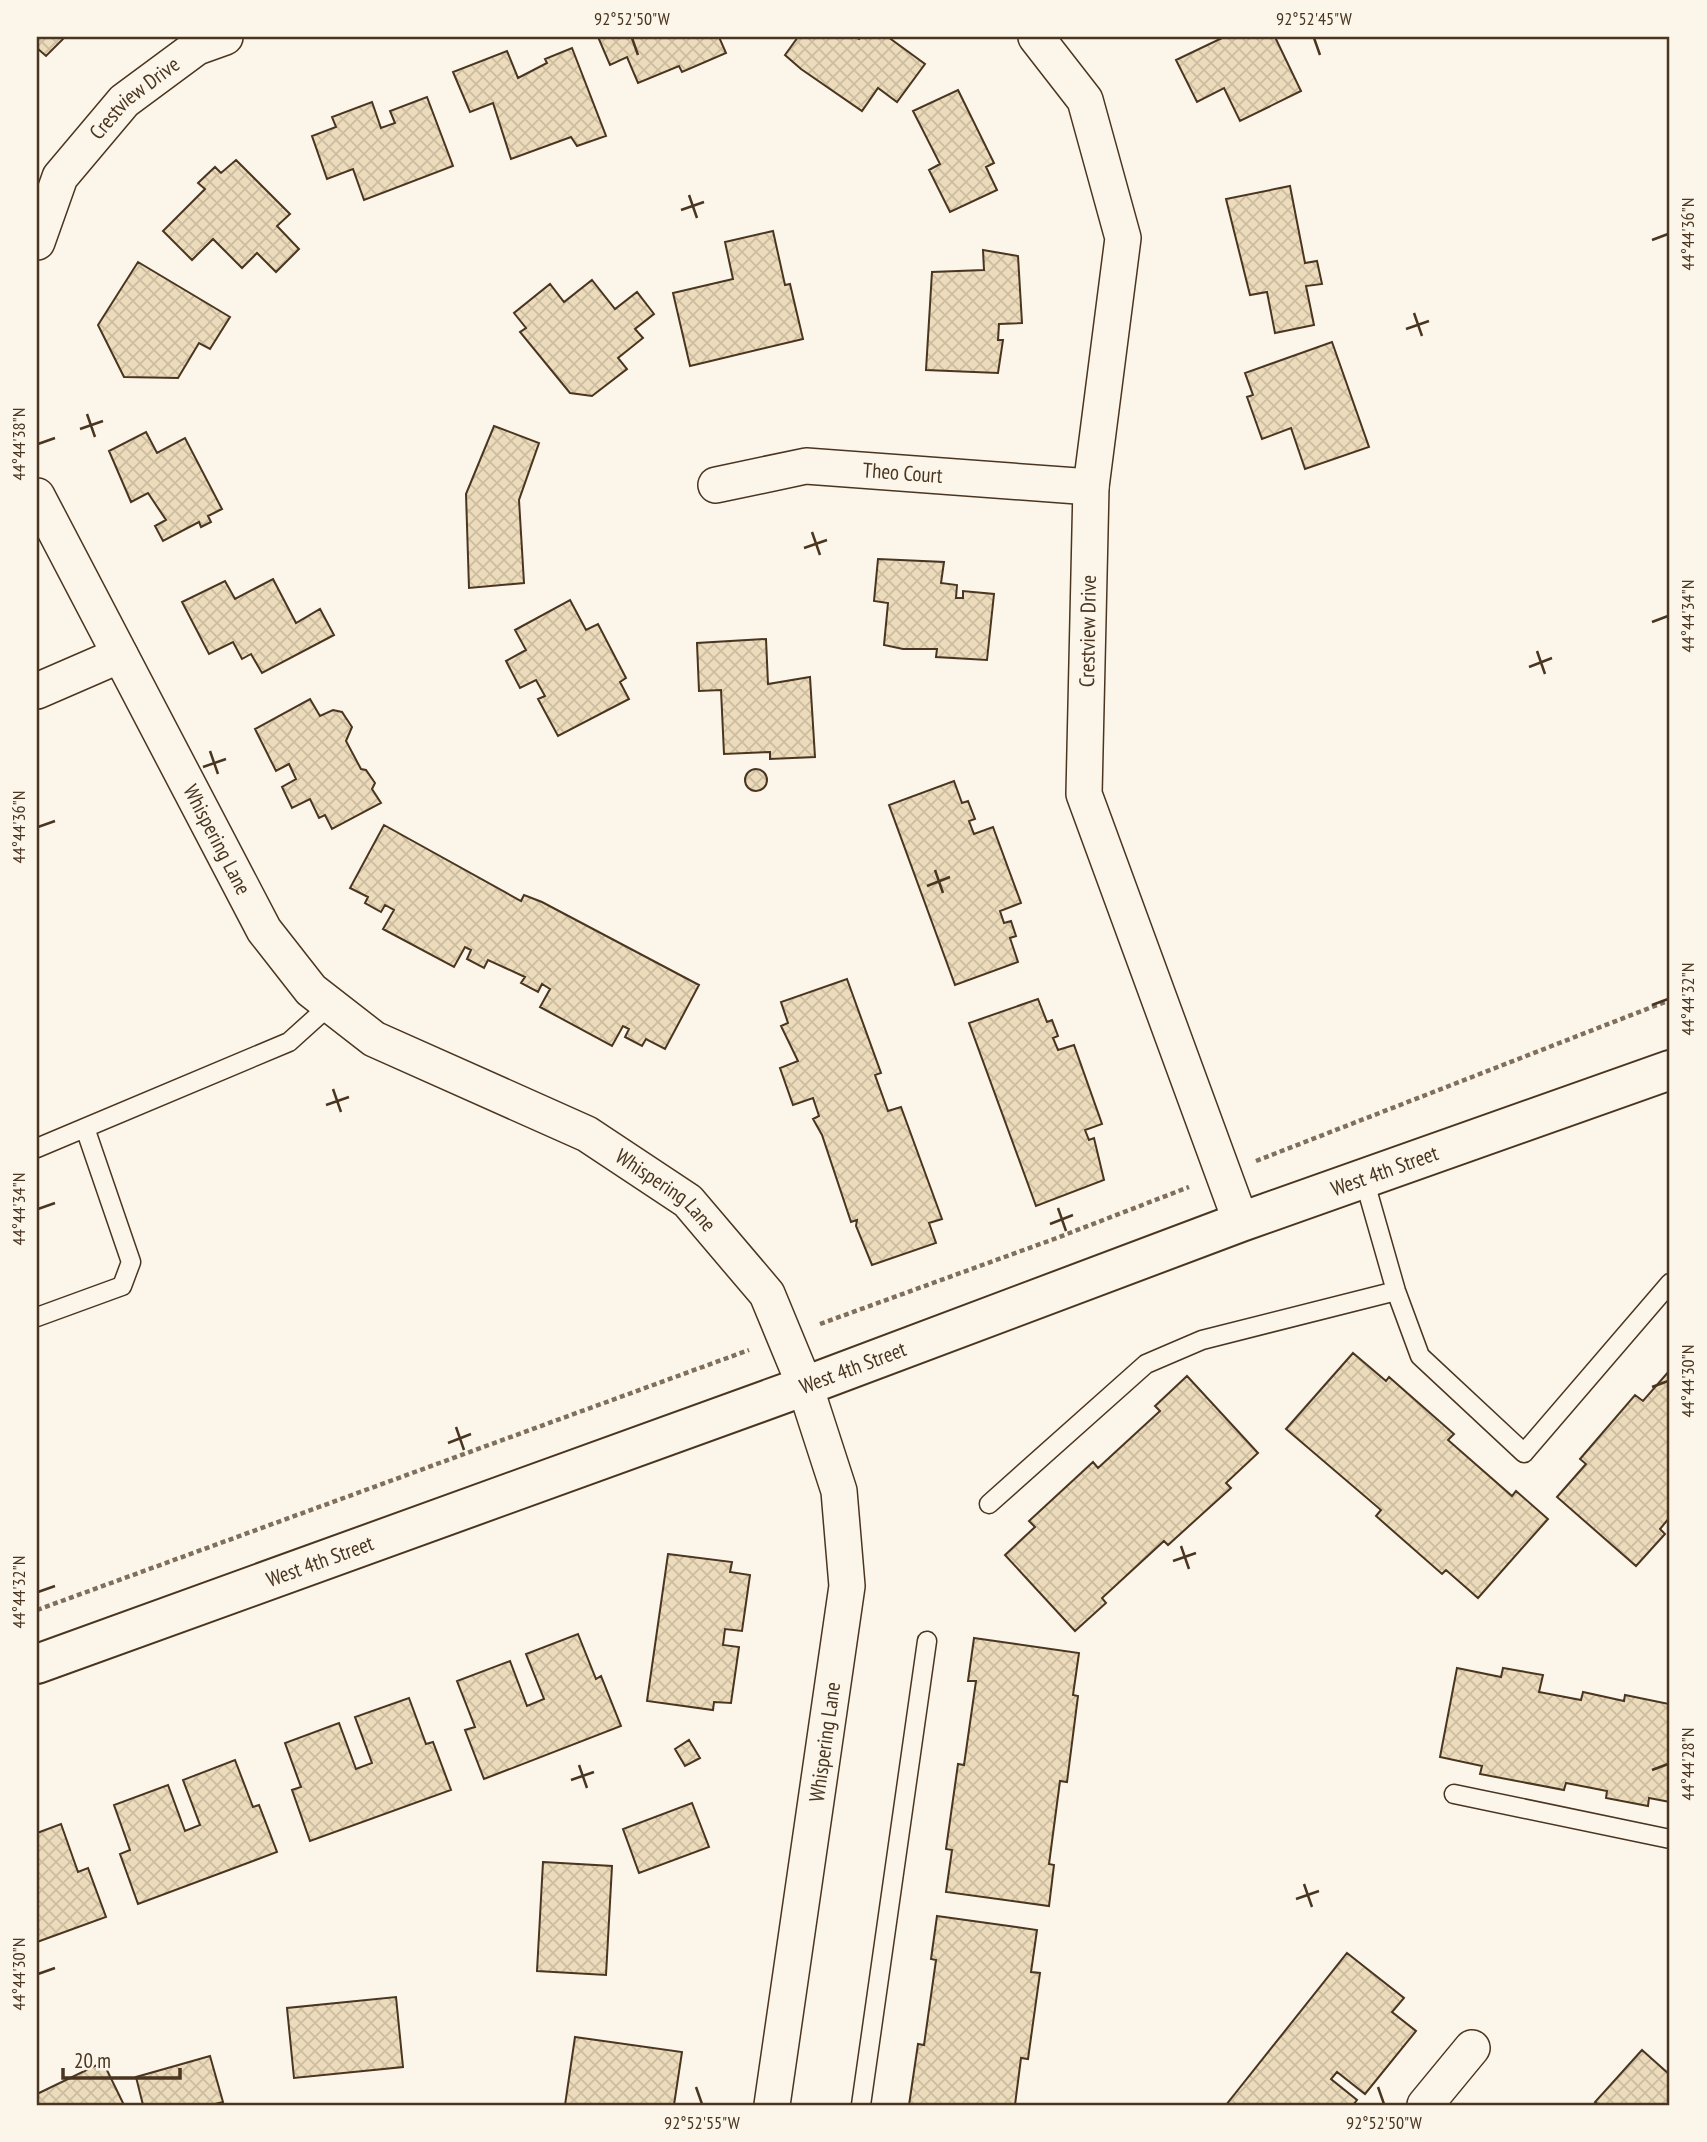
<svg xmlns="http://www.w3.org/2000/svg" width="1707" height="2142" font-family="'PT Sans Narrow',sans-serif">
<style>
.building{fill:url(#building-cross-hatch);stroke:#4a3520;stroke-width:2}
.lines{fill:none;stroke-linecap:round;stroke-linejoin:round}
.lane-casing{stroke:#4a3520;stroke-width:21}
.street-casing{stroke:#4a3520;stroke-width:38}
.secondary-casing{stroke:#4a3520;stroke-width:42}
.path{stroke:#7f6f5c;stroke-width:4.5;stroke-dasharray:5 3.5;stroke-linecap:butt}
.lane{stroke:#fbf6e9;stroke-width:18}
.street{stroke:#fbf6e9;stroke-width:35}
.secondary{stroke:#fbf6e9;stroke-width:38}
.ticks{fill:none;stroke:#4a3520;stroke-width:2.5}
.labels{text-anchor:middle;stroke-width:5;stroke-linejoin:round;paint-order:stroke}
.street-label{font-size:21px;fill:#4a3520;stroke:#fbf6e9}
.neatline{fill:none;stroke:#4a3520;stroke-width:2.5}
.ticks-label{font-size:18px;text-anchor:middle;fill:#4a3520}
</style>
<defs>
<pattern id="building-cross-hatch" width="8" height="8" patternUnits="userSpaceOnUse" patternTransform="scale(1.75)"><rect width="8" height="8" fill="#ecdcbc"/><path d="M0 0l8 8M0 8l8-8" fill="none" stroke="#ccbda1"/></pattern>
</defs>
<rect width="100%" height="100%" fill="#fbf6e9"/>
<path class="building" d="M37,37H65L46,56L37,48Z
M598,37H719L726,53L682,72L679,66L638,83L627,57L610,65Z
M798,37H856L859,39L861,37H888L925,64L897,102L878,88L862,111L801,69L785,55Z
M1224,37H1275L1301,91L1240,121L1224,88L1197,102L1176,60Z
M572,48L606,136L577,146L571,137L511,159L493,103L470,112L453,72L507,51L518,78L547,63L545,59Z
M958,90L994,163L986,167L997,190L950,212L929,170L940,164L913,111Z
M427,97L453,166L364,200L353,169L327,179L312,136L336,127L332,117L372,102L381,128L395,123L390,111Z
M236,160L290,214L277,226L299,249L276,272L257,253L242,268L213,239L192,260L163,231L205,189L198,183L215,167L221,173Z
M1290,186L1305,263L1317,261L1322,284L1306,286L1314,325L1275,333L1267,292L1250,295L1226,199Z
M773,231L785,285L790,284L803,339L690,366L673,293L733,279L725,242Z
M983,250L1018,256L1022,323L999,324L998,340H1003L998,373L926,370L932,272L984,270Z
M138,262L230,317L210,349L199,343L178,378L124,377L98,325Z
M592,280L615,309L637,292L654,314L635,329L643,338L618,358L627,369L592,396L570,393L520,332L526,328L514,313L550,284L564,302Z
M1332,342L1369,447L1305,469L1291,428L1262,439L1247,397L1253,395L1245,373Z
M494,426L539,443L519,500L524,583L469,588L466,494Z
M146,432L157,453L185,438L222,509L208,516L211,522L201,527L199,522L163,541L155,526L166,520L148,493L131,502L109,451Z
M878,559L944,562L941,583L957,585L956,598H963V591L994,594L987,660L936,657L937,649H903L884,645L888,603L874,601Z
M273,579L296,623L320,609L334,635L262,673L251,654L242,659L233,642L209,654L182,602L225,581L235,599Z
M570,600L586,630L598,624L626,678L620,682L629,699L558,736L538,699L545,696L536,680L520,688L506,661L526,650L515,630Z
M766,639L768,684L810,677L815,757L770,759V752L724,754L721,690L699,691L697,643Z
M310,699L320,716L333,710L342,712L352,727L346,741L361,769L366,770L375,783L372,789L381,803L332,829L325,815L319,818L310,799L292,808L282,787L296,779L289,764L276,771L255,729Z
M745 780a11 11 0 1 1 22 0a11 11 0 1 1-22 0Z
M954,781L962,803L968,801L975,819L969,821L974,834L993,827L1021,903L1000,911L1004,923L1011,921L1016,936L1010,938L1018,962L955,985L889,805Z
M384,825L521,901L524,895L542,902L699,985L665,1049L646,1039L642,1046L625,1037L629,1029L623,1026L612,1046L540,1007L550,989L542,984L538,992L521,983L525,977L488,960L484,968L467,959L471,950L465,947L454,967L383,929L394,910L385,905L381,912L365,903L368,897L350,888Z
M847,979L881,1073L875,1075L888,1111L901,1107L942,1219L929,1223L936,1243L872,1265L856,1226L857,1220L851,1222L822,1135L813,1119L819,1116L813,1098L793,1105L780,1068L798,1061L781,1026L788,1023L781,1002Z
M1038,999L1047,1022L1052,1020L1058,1036L1053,1038L1058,1050L1074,1045L1102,1124L1085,1130L1089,1140L1094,1138L1104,1180L1036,1206L969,1023Z
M1353,1353L1386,1381L1389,1377L1454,1434L1448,1440L1512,1496L1516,1491L1548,1519L1478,1598L1446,1570L1442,1574L1376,1516L1381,1510L1286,1429Z
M1670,1370V1517L1660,1529L1665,1534L1636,1566L1557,1497L1586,1464L1580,1459L1635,1395L1643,1401Z
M1187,1376L1258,1453L1226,1483L1231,1488L1168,1545L1164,1541L1102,1598L1106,1603L1075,1631L1005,1555L1035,1527L1029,1521L1093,1462L1098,1468L1160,1411L1155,1406Z
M668,1554L732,1562L730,1572L750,1575L742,1631L725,1629L723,1645L739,1647L731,1703L714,1702L713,1710L647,1701Z
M578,1634L596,1679L601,1676L621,1726L484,1779L465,1730L475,1727L457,1681L510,1661L527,1706L544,1699L526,1654Z
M974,1638L1079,1653L1073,1695L1078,1696L1067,1782L1060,1781L1049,1864L1054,1865L1049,1906L946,1892L952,1850L946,1849L958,1764L964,1765L976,1681H968Z
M1457,1668L1501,1677L1503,1668L1543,1675L1539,1692L1581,1700L1583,1692L1624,1701L1625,1695L1669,1704L1670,1802L1649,1798L1648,1806L1606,1798L1607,1791L1566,1783L1564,1790L1480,1774L1482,1766L1440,1757Z
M409,1698L426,1744L433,1742L451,1790L310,1841L292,1790L301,1787L285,1743L339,1723L356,1769L372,1763L355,1717Z
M689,1740L700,1758L685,1766L675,1749Z
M235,1760L253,1807L259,1805L277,1852L138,1904L120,1854L130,1850L114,1805L168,1785L185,1831L200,1825L183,1780Z
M692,1803L709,1847L639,1873L623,1829Z
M61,1824L78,1872L88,1868L106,1917L37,1942V1833Z
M543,1862L612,1866L606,1975L537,1971Z
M937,1916L1037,1930L1031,1972L1040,1973L1028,2059L1021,2058L1015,2105H909L918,2044L924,2045L936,1960L931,1959Z
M1347,1953L1404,1998L1392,2012L1416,2031L1365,2094L1337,2072L1331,2079L1357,2100L1353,2105H1226Z
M396,1997L403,2067L294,2078L287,2008Z
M575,2037L682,2052L674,2105H565Z
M1642,2050L1670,2075V2105H1599L1595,2102Z
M210,2056L223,2102L211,2105H143L136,2077Z
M103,2062L124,2105H37V2094Z"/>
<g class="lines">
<g class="lane-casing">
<path id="lane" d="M37,1148L289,1042L330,1005
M1364,1179L1396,1291L1420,1356L1524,1453L1670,1283
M37,1317L122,1286L131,1262L85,1128
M989,1504L1146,1364L1202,1340L1396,1291
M1454,1794L1670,1839
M861,2105L927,1641"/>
</g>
<g class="street-casing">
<g id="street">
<path d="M1036,37L1085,100L1123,238L1091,487L1084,794L1241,1222"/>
<path id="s1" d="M37,242L60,177L124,101L197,47L225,37"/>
<path id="s2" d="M716,485L806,466L1091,487"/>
<path id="s3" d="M37,496L264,930L311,990L374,1039L587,1134L688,1201L767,1294L805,1386L839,1491L847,1586L772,2105"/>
<path d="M37,691L120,655"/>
<path d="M1425,2105L1472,2048"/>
</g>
</g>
<g class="secondary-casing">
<g id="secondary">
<path id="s4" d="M37,1664L805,1386L1241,1222L1670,1070"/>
</g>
</g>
<path class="path" d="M1256,1161L1670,1000
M820,1324L1054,1239L1189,1187
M37,1610L749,1350"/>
<use href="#lane" class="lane"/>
<use href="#street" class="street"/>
<use href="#secondary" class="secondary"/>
</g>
<path class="ticks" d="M632,38L638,55M1314,38L1320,55M689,195L697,218M681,210L704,202M1652,240L1668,234M1414,313L1422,336M1406,329L1429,321M87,414L95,437M80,429L103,421M38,444L55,438M812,532L820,555M804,548L827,540M1652,622L1668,616M1537,651L1545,674M1529,667L1552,658M210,751L218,774M203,767L226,759M38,827L55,821M935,870L943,893M927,886L950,877M1652,1005L1668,999M333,1089L341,1112M326,1105L349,1097M1058,1208L1066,1231M38,1209L55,1203M1050,1224L1073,1215M1652,1387L1668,1381M456,1427L464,1450M448,1443L471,1434M1181,1546L1189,1569M1173,1561L1196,1553M38,1592L55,1586M579,1765L587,1788M1652,1770L1668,1764M571,1780L594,1772M1304,1884L1312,1907M1296,1899L1319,1891M38,1974L55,1968M696,2087L702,2104M1378,2087L1384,2104"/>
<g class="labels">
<g class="street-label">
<text dy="7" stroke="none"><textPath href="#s1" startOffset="178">Crestview Drive</textPath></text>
<text dy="7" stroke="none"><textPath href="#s2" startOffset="189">Theo Court</textPath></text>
<text transform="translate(1088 631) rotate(-89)" y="7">Crestview Drive</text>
<text dy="7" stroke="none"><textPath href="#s3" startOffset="388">Whispering Lane</textPath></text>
<text dy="7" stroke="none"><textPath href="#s4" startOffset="1435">West 4th Street</textPath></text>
<text dy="7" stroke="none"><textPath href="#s3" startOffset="976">Whispering Lane</textPath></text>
<text dy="7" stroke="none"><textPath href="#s4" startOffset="868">West 4th Street</textPath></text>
<text dy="7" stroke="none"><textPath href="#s4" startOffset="301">West 4th Street</textPath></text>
<text transform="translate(825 1742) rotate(-82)" y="7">Whispering Lane</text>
</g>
</g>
<rect width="1707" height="2142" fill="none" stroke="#fbf6e9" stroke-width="77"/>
<path d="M63 2068v10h117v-10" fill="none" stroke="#4a3520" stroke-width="3.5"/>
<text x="74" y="2068" font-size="21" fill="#4a3520" stroke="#fbf6e9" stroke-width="5" paint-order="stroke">20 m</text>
<rect x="38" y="38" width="1630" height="2066" class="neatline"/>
<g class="ticks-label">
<text x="632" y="25">92°52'50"W</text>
<text x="1314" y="25">92°52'45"W</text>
<text transform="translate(1688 234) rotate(-90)" y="6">44°44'36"N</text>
<text transform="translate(19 444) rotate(-90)" y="6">44°44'38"N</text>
<text transform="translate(1688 616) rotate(-90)" y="6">44°44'34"N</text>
<text transform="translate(19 827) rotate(-90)" y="6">44°44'36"N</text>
<text transform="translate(1688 999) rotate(-90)" y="6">44°44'32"N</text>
<text transform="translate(19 1209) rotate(-90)" y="6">44°44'34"N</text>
<text transform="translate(1688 1381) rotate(-90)" y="6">44°44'30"N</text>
<text transform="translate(19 1592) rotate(-90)" y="6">44°44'32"N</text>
<text transform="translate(1688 1764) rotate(-90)" y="6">44°44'28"N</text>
<text transform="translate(19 1974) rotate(-90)" y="6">44°44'30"N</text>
<text x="702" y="2129">92°52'55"W</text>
<text x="1384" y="2129">92°52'50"W</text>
</g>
</svg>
